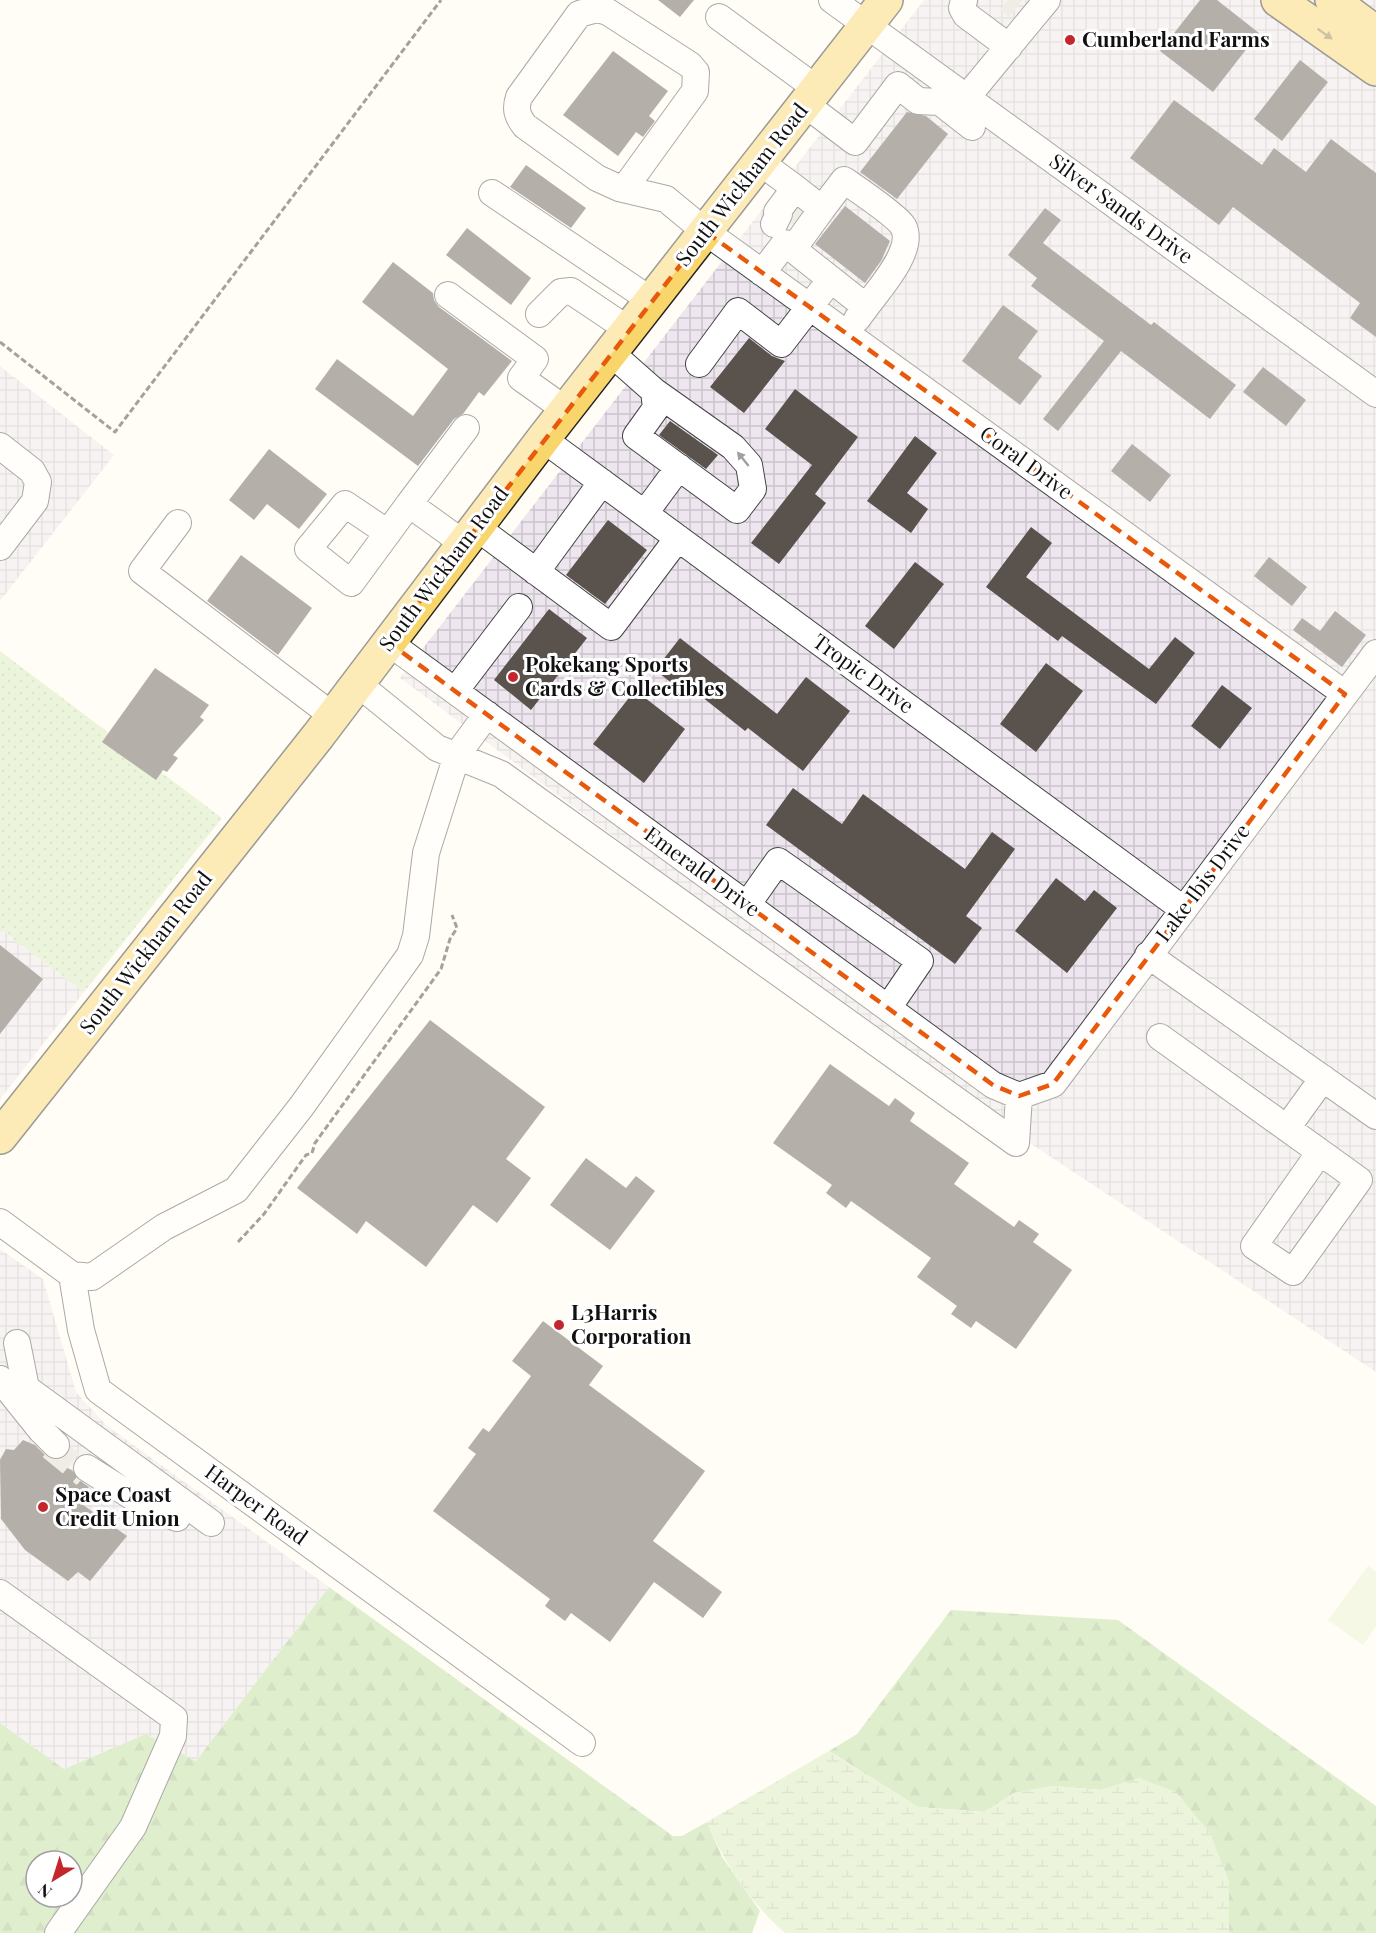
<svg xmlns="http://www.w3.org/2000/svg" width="1376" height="1933" font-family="'Playfair Display',serif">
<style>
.industrial{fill:url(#industrial-grid)}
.grass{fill:url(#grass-dots)}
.forest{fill:url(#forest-firs);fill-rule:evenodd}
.wetland{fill:url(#wetland-marsh)}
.pitch{fill:#e6f2cf}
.building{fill:#5a524d}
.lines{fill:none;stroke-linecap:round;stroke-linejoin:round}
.minor-tunnel{stroke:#dbdad3;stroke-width:26;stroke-dasharray:26 13;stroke-linecap:butt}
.minor-casing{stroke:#444;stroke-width:28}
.major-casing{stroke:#222;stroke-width:36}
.path{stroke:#333;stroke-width:3;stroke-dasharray:6 3;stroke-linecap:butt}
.minor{stroke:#fff;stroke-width:26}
.major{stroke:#f9d66b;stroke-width:33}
.oneway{fill:#917d42}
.oneway2{fill:#a0a0a0}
.marked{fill:none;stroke:#e8590c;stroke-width:4.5;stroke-dasharray:12 8;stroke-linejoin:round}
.poi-dot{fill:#c4262e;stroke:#fff;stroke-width:2}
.labels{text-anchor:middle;stroke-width:6;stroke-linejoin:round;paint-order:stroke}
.poi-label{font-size:21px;font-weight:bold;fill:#111;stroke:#fff;text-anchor:start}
.street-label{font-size:21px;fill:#111;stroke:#fff}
</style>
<defs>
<pattern id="industrial-grid" width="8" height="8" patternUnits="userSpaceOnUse" patternTransform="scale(1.5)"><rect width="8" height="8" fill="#eee6ef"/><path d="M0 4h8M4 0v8" fill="none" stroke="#cbc4cc"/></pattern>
<pattern id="grass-dots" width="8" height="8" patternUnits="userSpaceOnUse" patternTransform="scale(1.5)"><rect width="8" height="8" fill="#d5ebbd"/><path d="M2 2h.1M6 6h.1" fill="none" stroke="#b6c8a1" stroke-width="1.8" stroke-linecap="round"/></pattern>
<pattern id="forest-firs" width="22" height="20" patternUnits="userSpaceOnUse" patternTransform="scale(1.5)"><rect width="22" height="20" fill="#b9dc9c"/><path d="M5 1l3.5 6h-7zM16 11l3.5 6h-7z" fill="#9ebc85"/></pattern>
<pattern id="wetland-marsh" width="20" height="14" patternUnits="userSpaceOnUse" patternTransform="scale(1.5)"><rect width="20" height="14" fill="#d5ebbd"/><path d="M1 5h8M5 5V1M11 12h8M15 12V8" fill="none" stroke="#b6c8a1"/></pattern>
</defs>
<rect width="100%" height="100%" fill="#fffdf5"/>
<path class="industrial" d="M924,0H1376V1372L1007,1128L400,678Z
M0,366L114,455L0,601Z
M0,929L84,992L0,1099Z
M0,1249L43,1279L76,1392L106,1425L329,1587L196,1761L146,1734L64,1769L0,1723Z"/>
<path class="grass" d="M0,651L222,818L84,992L0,929Z"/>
<path class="forest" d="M329,1587L673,1836H682L707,1822L722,1857L760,1911L752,1933H0V1723L64,1769L146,1734L196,1761ZM36,1861H72V1897H36Z
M951,1610L1118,1620L1376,1806V1933H1229V1881L1140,1778L1101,1790L1053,1786L1014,1793L985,1812L918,1807L829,1751L857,1734Z"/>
<path class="wetland" d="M829,1751L918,1807L984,1812L1014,1793L1053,1786L1101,1790L1139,1778L1176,1792L1210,1833L1229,1881V1933H785C750,1902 725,1865 707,1822Z"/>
<path class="pitch" d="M1368,1566L1376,1572V1626L1363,1645L1328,1620Z"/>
<path class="building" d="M658,0H694L680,17Z
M1200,0H1217L1259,33L1213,92L1160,51Z
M613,51L668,91L649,116L655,121L643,137L636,132L618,156L563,115Z
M1300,60L1328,82L1282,141L1254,119Z
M1174,100L1262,165L1274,148L1306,172L1331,139L1376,173V337L1350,318L1360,303L1233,207L1219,225L1130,158Z
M907,112L926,116L948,134L897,199L860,172Z
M526,165L586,208L571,228L510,187Z
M845,206L890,241L881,261L865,283L815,244Z
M1045,208L1061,220L1043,243L1151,325L1154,322L1236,385L1210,419L1121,351L1058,431L1043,419L1104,341L1031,286L1037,278L1008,255Z
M467,228L531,278L511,305L446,255Z
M393,262L433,293L434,300L439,307L512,361L484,396L479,392L463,414L454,419L418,466L315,389L337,359L413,416L448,369L362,302Z
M1003,305L1038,331L1018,358L1042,376L1020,405L962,361Z
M749,338L772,356L785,361L744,413L710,387Z
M1263,367L1306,400L1286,426L1243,392Z
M795,389L858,437L815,494L826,503L779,564L751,543L812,465L765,429Z
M670,421L718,455L706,469L659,435Z
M915,436L937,453L907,493L928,509L911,533L867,501Z
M1132,444L1171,475L1150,502L1111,471Z
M269,449L327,494L299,529L267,504L254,520L229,500Z
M608,520L647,550L605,604L566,575Z
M1031,527L1052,543L1026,577L1149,669L1175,637L1195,653L1156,704L1062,636L1058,641L986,587Z
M241,555L312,608L278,655L207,601Z
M1269,557L1307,587L1292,606L1254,576Z
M915,562L944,584L894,649L865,626Z
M549,609L587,638L531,710L494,680Z
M1335,611L1366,635L1342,667L1293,630L1302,618L1320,631Z
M680,638L777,714L806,677L850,711L803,771L748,728L745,731L697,693L692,699L655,670Z
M1046,663L1083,691L1036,752L1000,724Z
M155,668L209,705L200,717L204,720L173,755L178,758L167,772L163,770L156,780L102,742Z
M1222,685L1252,708L1220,749L1191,726Z
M635,690L685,729L644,783L593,744Z
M793,788L842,824L863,794L965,869L992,832L1015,849L966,916L982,928L955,964L766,825Z
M1056,878L1085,901L1094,890L1117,908L1067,973L1015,931Z
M0,945L43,979L0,1034Z
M430,1020L545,1107L506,1159L531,1178L497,1223L473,1205L426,1267L366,1221L357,1234L297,1188Z
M830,1064L889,1106L895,1098L915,1113L910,1121L969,1163L954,1184L1014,1227L1019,1220L1039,1234L1033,1242L1072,1270L1016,1349L976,1321L971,1328L951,1314L957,1306L917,1277L931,1258L851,1201L846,1208L826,1193L832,1185L773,1143Z
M586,1158L626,1188L636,1176L655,1191L610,1250L550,1205Z
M543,1321L603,1366L589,1385L705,1471L653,1541L722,1592L703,1618L654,1582L610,1642L571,1613L565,1621L545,1606L550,1599L433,1511L476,1454L468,1448L483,1428L489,1432L531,1376L512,1361Z
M23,1440L35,1445L46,1456L73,1471L79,1480L89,1487L79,1502L127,1536L90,1581L78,1572L68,1581L25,1550L1,1519L0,1460L6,1449L14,1450Z"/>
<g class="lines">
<path class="minor-tunnel" d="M1008,0L1017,7
M789,205L805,218
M51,1447L85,1475"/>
<g class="minor-casing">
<path id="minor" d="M832,0L1376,394
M964,0L962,8L966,15L1009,47
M719,17L817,89
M967,97L1047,0
M805,104L855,142L898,85L918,101L940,102L972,127
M760,162L795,188
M624,189L695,91L696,72L690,65L608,12L597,9L579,14L519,97C515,109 517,116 525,126L597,178L619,188L666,199L706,232L1345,694
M492,193L652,301
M822,209L844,180C857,189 896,215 903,226C916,249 879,289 866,307
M774,224L779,214L777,212L795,188L822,209L793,249
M762,273L785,243L866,307L857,319
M448,295L535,359L521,378L566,410
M539,314L561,292L571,291L629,330
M611,353L654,391L656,408L636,436L737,510L753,489L749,465L733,447L654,391
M699,364L738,311L781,344L831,279
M543,439L1183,909
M0,446L32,471L38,482L35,501L0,547
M409,504L466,428
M645,513L679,467
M178,523L142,571L333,716
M476,527L611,627L678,538
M388,533L345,504L308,549L351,583L409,504L463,543
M536,572L602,482
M388,642L993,1085L1019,1096
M357,683L437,748L501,774L1016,1143L1019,1096
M455,691L519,607
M747,905L778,861L920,961L888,1008
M1148,955L1376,1116
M1160,1037L1359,1180L1293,1272L1254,1246L1320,1152
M1019,1096L1053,1084L1376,653
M1287,1128L1323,1078
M0,1222L72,1275L81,1330L98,1390L582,1743
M72,1275L92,1277L164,1227L236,1190L301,1107L410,955L416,936L426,853L457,755L487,714
M17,1343L26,1388L35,1402
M0,1379L40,1429L56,1445
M26,1388L211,1523
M87,1468L144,1504L177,1518
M0,1593L174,1718L173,1736L133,1827L58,1933"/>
</g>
<g class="major-casing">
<path id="major" d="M1278,0L1376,69
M1332,0L1376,33
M0,1137L318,736L543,439L886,0"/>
</g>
<path class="path" d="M0,342L115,432L441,0
M238,1242L264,1214L306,1155L312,1153L315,1143L441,969L450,939L457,928L452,915"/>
<use href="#minor" class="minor"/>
<use href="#major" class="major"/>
</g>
<defs><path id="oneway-solid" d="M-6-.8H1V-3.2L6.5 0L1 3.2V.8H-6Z" transform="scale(1.5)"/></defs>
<use class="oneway" href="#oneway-solid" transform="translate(1325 34) rotate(35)"/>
<use class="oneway2" href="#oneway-solid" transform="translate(743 459) rotate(-129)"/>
<path d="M0 0H1376V1933H0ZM706,232L1345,694L1053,1084L1019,1096L993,1085L388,642Z" fill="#fffdf5" fill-opacity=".55" fill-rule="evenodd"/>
<path class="marked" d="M706,232L1345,694L1053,1084L1019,1096L993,1085L388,642Z"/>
<g class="poi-dot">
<circle cx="1070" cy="40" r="6"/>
<circle cx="513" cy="677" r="6"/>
<circle cx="559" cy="1325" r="6"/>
<circle cx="43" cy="1507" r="6"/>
</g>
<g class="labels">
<g class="poi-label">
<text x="1082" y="47">Cumberland Farms</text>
<text x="525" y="672">Pokekang Sports<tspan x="525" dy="24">Cards &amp; Collectibles</tspan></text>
<text x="571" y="1320">L3Harris<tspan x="571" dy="24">Corporation</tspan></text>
<text x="55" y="1502">Space Coast<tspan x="55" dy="24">Credit Union</tspan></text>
</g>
<g class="street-label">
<text transform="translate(742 185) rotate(-52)" y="7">South Wickham Road</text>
<text transform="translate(1121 209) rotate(36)" y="7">Silver Sands Drive</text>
<text transform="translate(1026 463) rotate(36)" y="7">Coral Drive</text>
<text transform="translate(444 569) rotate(-53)" y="7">South Wickham Road</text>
<text transform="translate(863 674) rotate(36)" y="7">Tropic Drive</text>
<text transform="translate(702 872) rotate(36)" y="7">Emerald Drive</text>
<text transform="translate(1203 883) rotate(-53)" y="7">Lake Ibis Drive</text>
<text transform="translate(146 953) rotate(-52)" y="7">South Wickham Road</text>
<text transform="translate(256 1505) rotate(36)" y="7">Harper Road</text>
</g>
</g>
<g transform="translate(54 1879) rotate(218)"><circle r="28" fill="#ffffff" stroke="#a0a0a0" stroke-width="1.5"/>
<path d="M0-4.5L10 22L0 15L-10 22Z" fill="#c4262e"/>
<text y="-9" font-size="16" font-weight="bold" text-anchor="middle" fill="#111111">N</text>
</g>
</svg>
